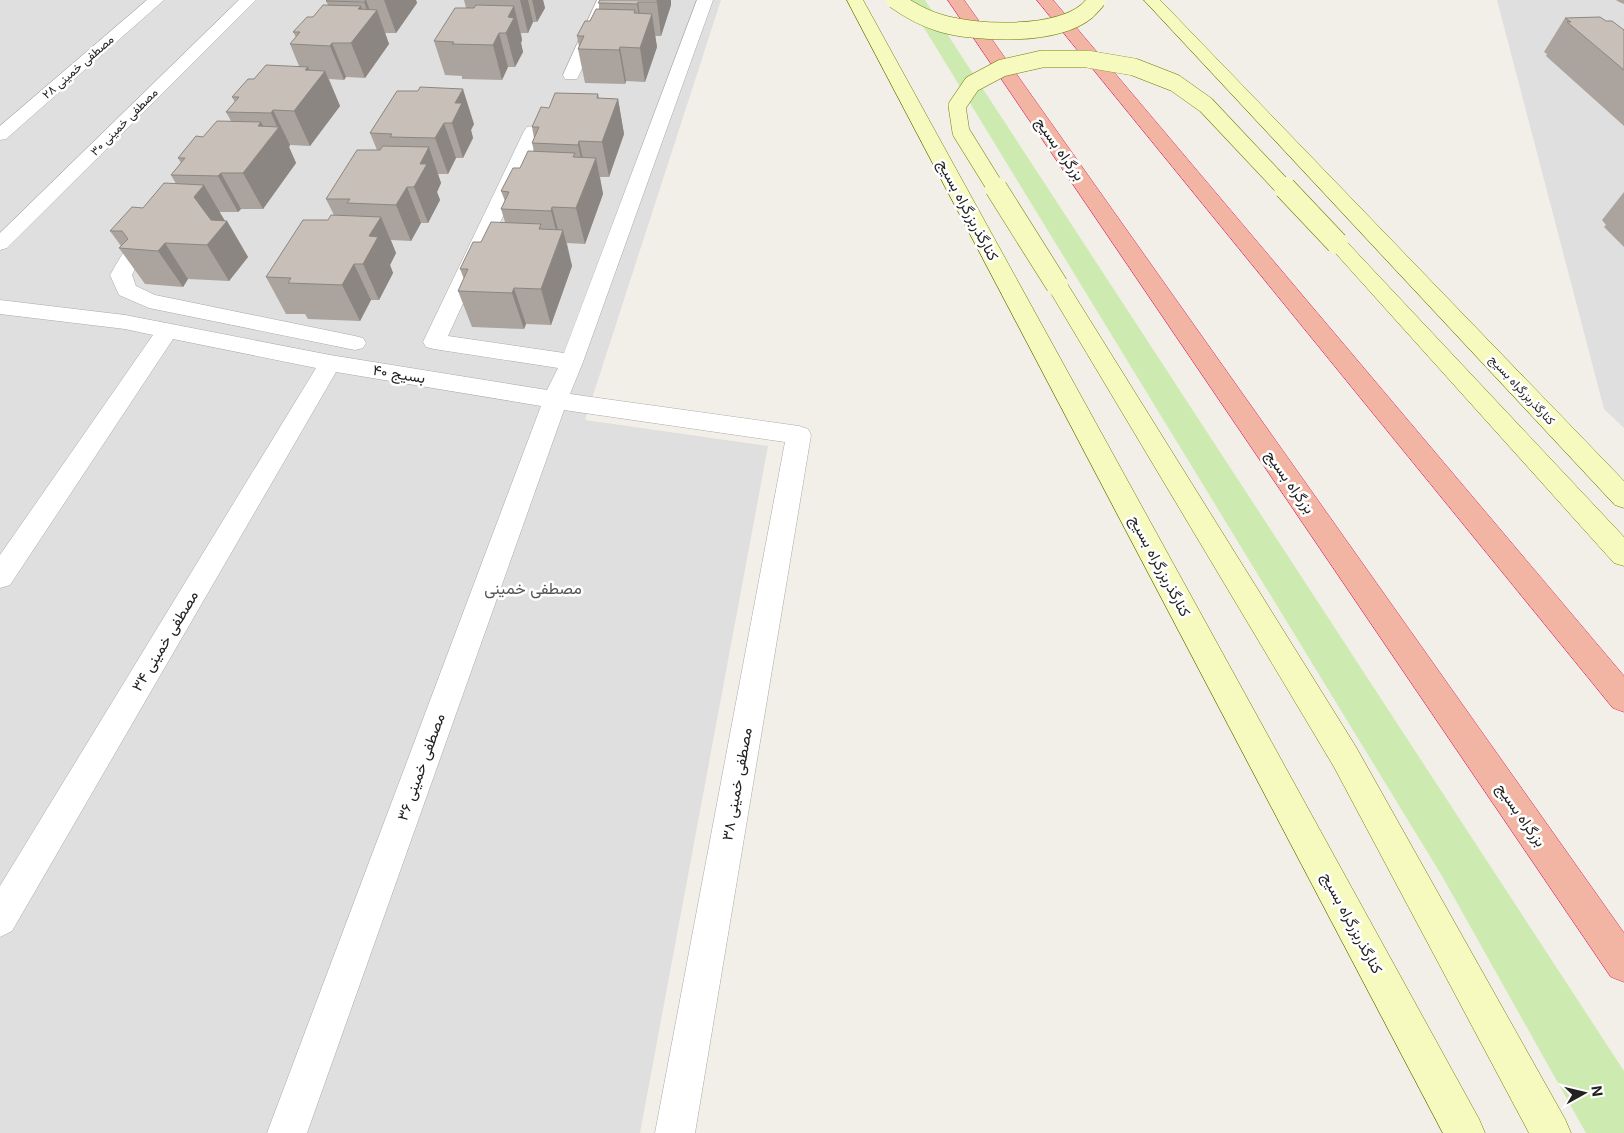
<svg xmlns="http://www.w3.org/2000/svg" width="1624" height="1133" font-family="Inter,Vazirmatn,sans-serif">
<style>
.residential{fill:#e0dfdf}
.grass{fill:#cdebb0}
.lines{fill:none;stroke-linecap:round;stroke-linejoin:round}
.minor-casing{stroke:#a9a9a9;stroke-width:1}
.secondary-casing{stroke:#707d05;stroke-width:1}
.trunk-casing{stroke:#dc2a67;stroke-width:1}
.minor{fill:#fff;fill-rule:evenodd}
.secondary{fill:#f7fabf;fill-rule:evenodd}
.trunk{fill:#f2b4a3;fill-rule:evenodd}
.secondary-bridge-far1-casing{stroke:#707d05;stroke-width:18;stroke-linecap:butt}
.secondary-bridge-casing{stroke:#707d05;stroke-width:23;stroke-linecap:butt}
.secondary-bridge-far1{stroke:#f7fabf;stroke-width:17}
.secondary-bridge{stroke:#f7fabf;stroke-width:22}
.wall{fill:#aba49e}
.shaded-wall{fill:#8b8681}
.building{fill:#c7bfb8;stroke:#8b8681}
.labels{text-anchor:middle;stroke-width:5;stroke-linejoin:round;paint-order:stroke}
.far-street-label{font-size:12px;fill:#222;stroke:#fff}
.street-label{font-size:15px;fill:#222;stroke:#fff}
.neighbourhood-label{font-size:16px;fill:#555;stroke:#fff}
</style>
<rect width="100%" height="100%" fill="#f2efe9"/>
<path class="residential" d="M0,0H721L585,420L768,446L640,1133H0Z
M1497,0H1624V428L1604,409Z"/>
<path class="grass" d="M907,0H925L1624,1071V1133H1586L1442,876Z"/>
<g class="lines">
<g class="minor-casing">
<path id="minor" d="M147,0H164L6,139L0,140V126Z
M239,0H256L7,248L0,250V233Z
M597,0H613L579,75L577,79H565L563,75Z
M697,0H713L583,362L570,394L799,426L808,429L811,435L695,1133H655L785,442L564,410L307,1133H267L541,406L336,372L12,931L0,937V886L316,368L173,339L10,585L0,588V555L153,335L125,329L0,314V300L125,315L330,355L547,390L558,368L434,349L426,347L423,342L524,131L527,127L533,126L539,127L542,131L448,336L564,353Z
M152,226L159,228L162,232L140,258L132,275L136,286L155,295L355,336L363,338L366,343L363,348L355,350L149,308L119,295L110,275C119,260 134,230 152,226Z"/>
</g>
<g class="secondary-casing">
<path id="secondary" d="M847,0H863L1479,1119L1485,1133H1443Z
M1144,0H1160L1624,481V508L1615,505Z
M1337,237L1344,239L1624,537V566L1614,563L1330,247L1327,243L1330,239Z
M1057,278L1065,280L1068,285L1356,747L1565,1119L1571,1133H1529L1334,767L1046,285L1049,280Z"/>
</g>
<g class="trunk-casing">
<path id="trunk" d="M948,0H964L1624,933V982L1611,977Z
M1037,0H1053L1624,676V712L1613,708Z"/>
</g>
<use href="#minor" class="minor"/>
<use href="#secondary" class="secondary"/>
<use href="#trunk" class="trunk"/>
<g class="secondary-bridge-far1-casing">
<path id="secondary-bridge-far1" d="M895,0C909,10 923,18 940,23C976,34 1056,37 1087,11C1090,8 1094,4 1097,0
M997,190L961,132L957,106L972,84L1002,68L1042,59H1087L1134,67L1175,83L1206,105L1286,190"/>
</g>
<g class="secondary-bridge-casing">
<path id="secondary-bridge" d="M996,188L1057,285
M1285,188L1337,243"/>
</g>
<use href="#secondary-bridge-far1" class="secondary-bridge-far1"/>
<use href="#secondary-bridge" class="secondary-bridge"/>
</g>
<path class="wall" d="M327,0H416L417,3L396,33H385L389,44L365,78L346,77L344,80L329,79L340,106L310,146L290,145L289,147L296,163L263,209H241L238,212H219L225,221H227L248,257L229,281L188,279L183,287L145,284L119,248L121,246L110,231L176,184L171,175L181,163L178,158L203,137L231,121L226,112L235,102L232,97L254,79L299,66L290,44L296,37L293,32L328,5L326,1Z
M464,0H543L545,8L537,22H533L528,33H521L522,40L521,43L523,52L515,67H508L502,80L462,79V76L445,75L434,41L466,8Z
M599,0H671V5L661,36H655L657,47L645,82L626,81L625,84L585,83L578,49L579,47L577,36L599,9Z
M1616,0H1624V4L1619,2Z
M1565,18L1606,21L1624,30V126L1546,56L1547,54L1544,52Z
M397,91L474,124L471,130L473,138L463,158H456L448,174H438L441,183L437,192L440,200L428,223H421L411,241L391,240L396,253L390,265L393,273L379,300H371L360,321L308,319L305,314H286L266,277L334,215L326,199L377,150L370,133Z
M598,94L599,98L618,99L624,134L609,177H600L603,194L585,244L567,243L572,266L551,325L526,324L524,329L472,327L458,291L464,279L460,269L481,242L505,222L501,209L505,201L501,191L534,151L532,143L534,138L532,127L549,108Z
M1624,192V247L1604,227L1606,225L1602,220Z"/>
<path class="shaded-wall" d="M366,0L372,16L377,10L389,44L365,78L351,43L358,9L361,6L367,23L370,18L364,2Z
M384,0H416L417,3L396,33Z
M520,0H528L533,22L528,33Z
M532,0H543L545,8L537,22Z
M657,0H671V5L661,36L657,2Z
M638,2L643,35L642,38L637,4Z
M514,6L522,40L521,43L523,52L515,67L506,33L508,17Z
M652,14L657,47L645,82L640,48Z
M499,33L508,67L502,80L493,45Z
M332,43L346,77L344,80L330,46Z
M620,47L626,81L625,84L619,50Z
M308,67L315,84L325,71L340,106L310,146L294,111L305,70Z
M463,89L474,124L471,130L473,138L463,158L452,123L455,103Z
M618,99L624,134L609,177L602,142Z
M273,110L290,145L289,147L296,163L263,209L243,173L258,126L261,122L270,139L278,129L271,113Z
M444,123L456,158L448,174L435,138Z
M579,141L587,177L586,180L578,145Z
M429,147L441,183L437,192L440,200L428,223L414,187L420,164Z
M596,158L603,194L585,244L576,208Z
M221,173L241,209L238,212L218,176Z
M204,185L225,221L216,233L194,197Z
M407,187L421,223L411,241L396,205Z
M552,207L560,238L563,230L572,266L551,325L541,289L559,242L551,211Z
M381,217L396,253L390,265L393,273L379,300L363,264L369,236Z
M227,221L248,257L229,281L207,245Z
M165,243L188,279L183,287L158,251Z
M354,264L371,300L360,321L342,285Z
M514,288L526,324L524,329L512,293Z"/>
<path class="building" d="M327,0H366L364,2L326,1Z
M600,0H657V2H638L637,4L598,3Z
M323,5L361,6L358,9L377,10L351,43H332L330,46L290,44L300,32H293L307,17H313Z
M476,5L514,6L508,17L514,18L506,33H499L493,45L452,44L454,42L434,41L455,8H474Z
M596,9L635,10L634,13L652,14L640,48L620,47L619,50L578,49L584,36H577L585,21H590Z
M1600,17L1606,21H1612L1624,30V70L1567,22H1571L1565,18Z
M266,65L308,67L305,70L325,71L294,111L273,110L271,113L226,112L239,97H232L248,79H254Z
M420,87L463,89L455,103H462L452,123H444L435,138L390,137L392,134L370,133L397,91H418Z
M555,93L598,94L597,98L618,99L602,142L579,141L578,145L532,143L539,127H532L541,107L549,108Z
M217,121L261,122L258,126L279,127L243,173H221L218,176L171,175L185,158H178L196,136L203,137Z
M383,146L429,147L420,164H427L414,187H407L396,205L347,203L350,199H326L357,150H380Z
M528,151L575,153L573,157L596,158L576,208L552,207L551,211L501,209L509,192L501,191L513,168H520Z
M164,183L204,185L194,197L211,220L227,221L207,245L165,243L158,251L119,248L128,239L122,231H110L132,207L143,208Z
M331,215L381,217L369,236L378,237L363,264H354L342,285L288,283L291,278L266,277L303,220H328Z
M491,222L541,224L539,229L563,230L541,289L514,288L512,293L458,291L468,269H460L473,242H481Z"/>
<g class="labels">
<g class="far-street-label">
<text transform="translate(78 67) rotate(-41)" y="4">مصطفی خمینی ۲۸</text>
<text transform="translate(124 122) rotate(-45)" y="4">مصطفی خمینی ۳۰</text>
<text transform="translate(1522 390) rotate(47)" y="4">کنارگذربزرگراه بسیج</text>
</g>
<g class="street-label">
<text transform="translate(1060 149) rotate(55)" y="5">بزرگراه بسیج</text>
<text transform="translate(968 210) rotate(62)" y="5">کنارگذربزرگراه بسیج</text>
<text transform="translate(399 374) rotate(9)" y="5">بسیج ۴۰</text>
<text transform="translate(1290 482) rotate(55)" y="5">بزرگراه بسیج</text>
<text transform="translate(1160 566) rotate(62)" y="5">کنارگذربزرگراه بسیج</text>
<text transform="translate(165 641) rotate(-59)" y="5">مصطفی خمینی ۳۴</text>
<text transform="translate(421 767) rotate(-70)" y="5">مصطفی خمینی ۳۶</text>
<text transform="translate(737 784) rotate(-80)" y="5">مصطفی خمینی ۳۸</text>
<text transform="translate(1521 815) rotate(55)" y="5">بزرگراه بسیج</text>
<text transform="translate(1352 923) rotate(62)" y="5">کنارگذربزرگراه بسیج</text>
</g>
<g class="neighbourhood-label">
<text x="533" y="594">مصطفی خمینی</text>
</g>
</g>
<g transform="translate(1584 1093) rotate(82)" stroke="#ffffff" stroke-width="4" paint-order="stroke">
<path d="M0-4L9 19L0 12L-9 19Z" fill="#222222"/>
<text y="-8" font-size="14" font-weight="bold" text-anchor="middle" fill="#222222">N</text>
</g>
</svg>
